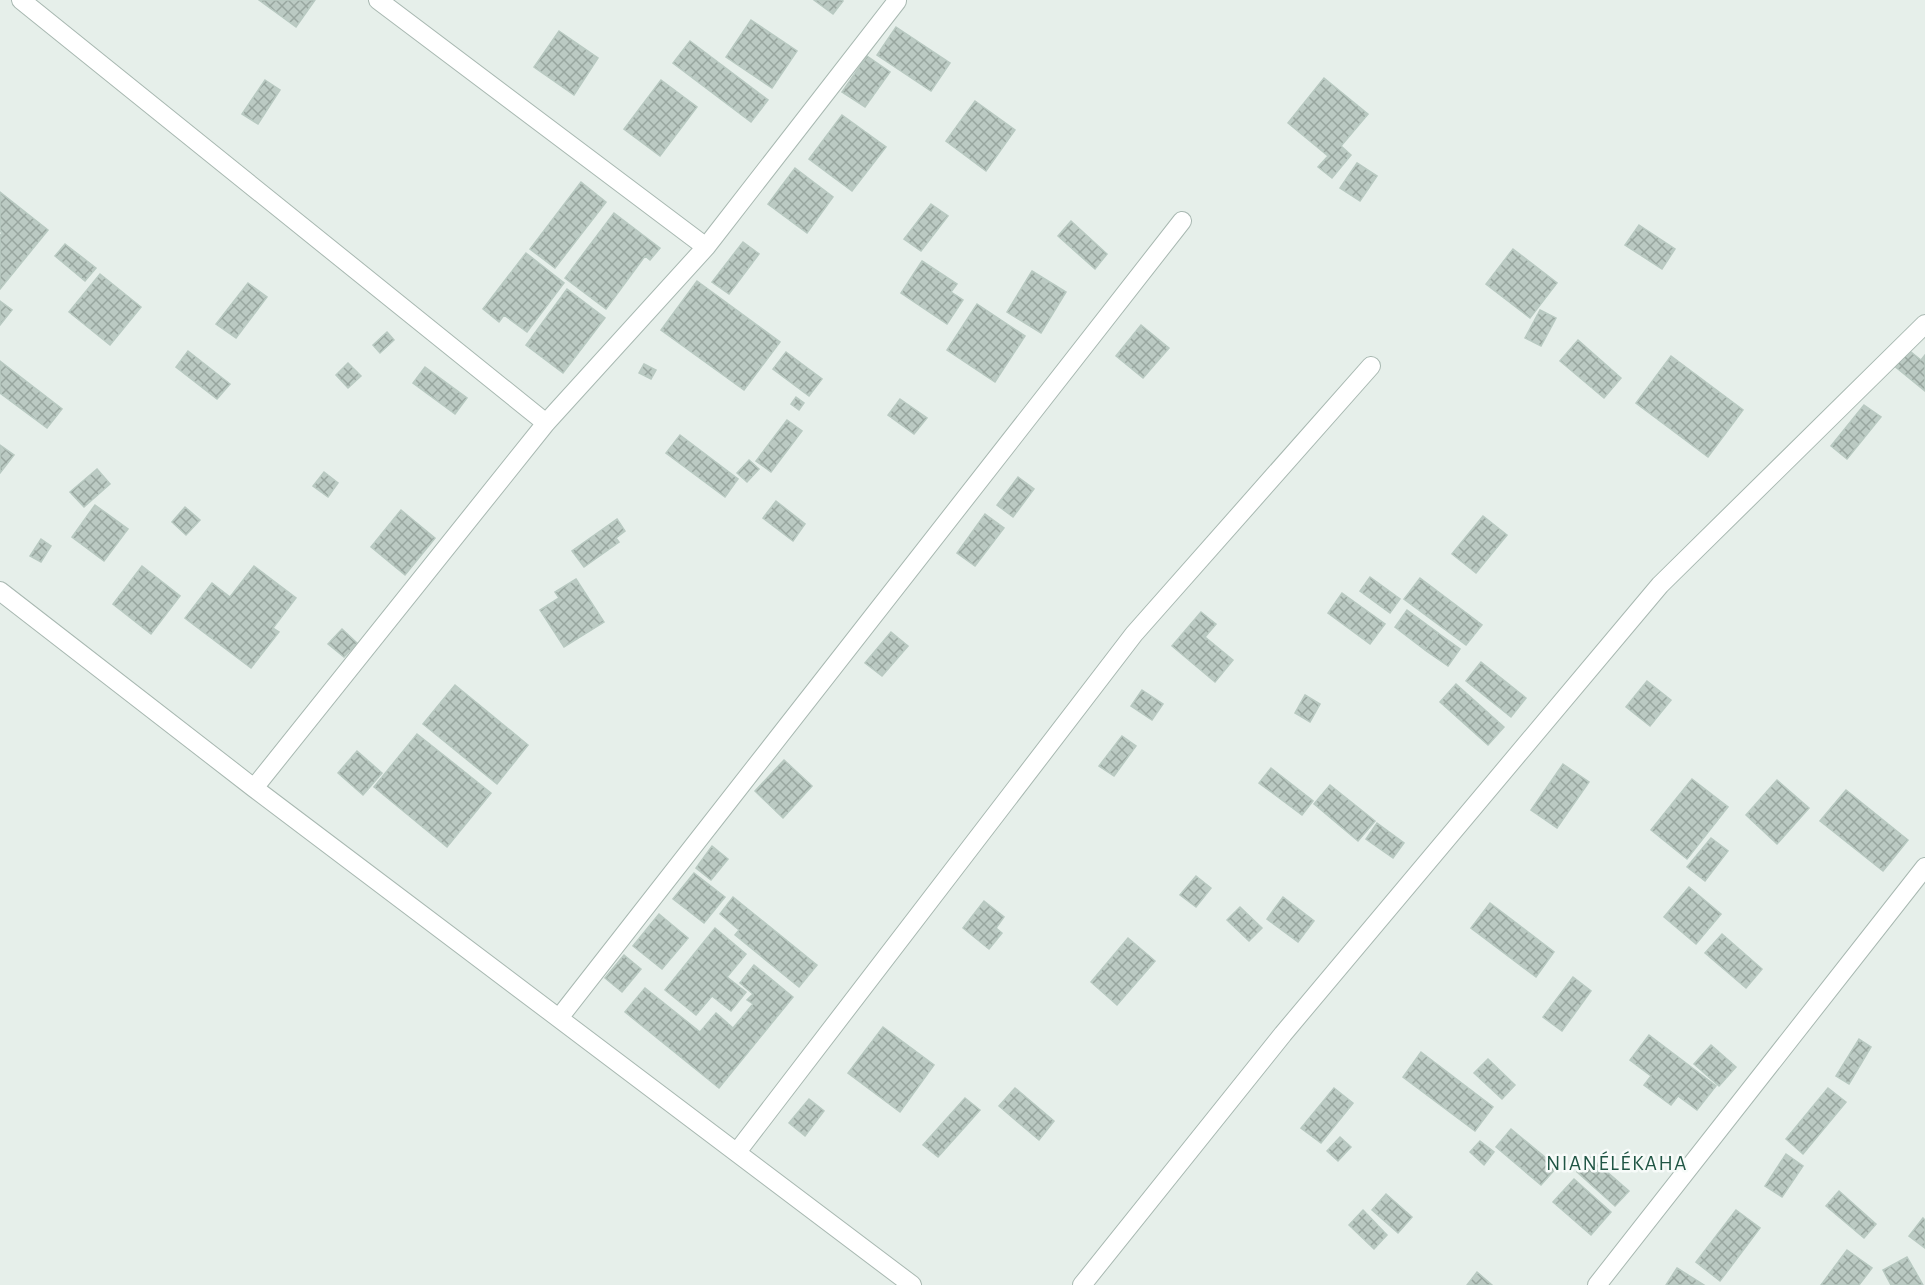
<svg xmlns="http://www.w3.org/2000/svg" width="1925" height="1285" font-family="'Alegreya Sans',sans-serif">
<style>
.building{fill:url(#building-cross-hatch);stroke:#b8c9c1;stroke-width:1.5}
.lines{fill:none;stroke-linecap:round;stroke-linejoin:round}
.minor-casing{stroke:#a8b8b1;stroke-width:20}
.minor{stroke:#fff;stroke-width:18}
.labels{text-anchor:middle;stroke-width:5;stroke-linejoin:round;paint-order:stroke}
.quarter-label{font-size:21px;letter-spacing:1.5px;fill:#1f5544;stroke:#f7fbf9}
</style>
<defs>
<pattern id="building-cross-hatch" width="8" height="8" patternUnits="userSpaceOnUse" patternTransform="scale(1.5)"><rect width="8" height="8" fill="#bbcac3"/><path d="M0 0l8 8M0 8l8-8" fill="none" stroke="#98a69f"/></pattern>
</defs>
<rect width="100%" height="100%" fill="#e6efea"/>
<path class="building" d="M259,0H315L296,27Z
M814,0H841L843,1L833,14Z
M751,20L797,51L772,88L726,57Z
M896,27L950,63L931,91L877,55Z
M559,31L598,58L574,95L534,67Z
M690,41L768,100L751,122L673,63Z
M867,56L890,72L865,107L842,92Z
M1324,78L1368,114L1341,146L1351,155L1332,178L1318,167L1328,156L1288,123Z
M265,80L280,90L258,124L242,114Z
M661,80L697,107L660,156L624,129Z
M975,101L1015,130L986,171L946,141Z
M842,115L886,147L852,191L809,159Z
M1357,163L1377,176L1360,201L1340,188Z
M795,168L833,197L807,233L768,204Z
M581,182L606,202L555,268L530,249Z
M0,192L48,230L0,289V235L2,233L0,231Z
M931,204L948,216L921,251L904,239Z
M614,213L660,248L650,260L645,256L606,309L565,278Z
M1071,221L1107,254L1095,269L1058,236Z
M1639,225L1675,249L1662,269L1625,245Z
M743,242L759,254L729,294L712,282Z
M65,244L96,268L85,281L55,256Z
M1513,249L1557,283L1530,318L1486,284Z
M526,253L564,283L527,332L504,315L499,322L483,309Z
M922,261L957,284L951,292L963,300L947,324L901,293Z
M1032,271L1066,292L1041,333L1007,312Z
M100,274L141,307L110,345L69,312Z
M697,281L780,342L744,390L661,330Z
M248,283L267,297L236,338L216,324Z
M567,289L605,318L563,373L526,345Z
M0,301L12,310L0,325Z
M977,304L1025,336L995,382L947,350Z
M1540,310L1556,318L1541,346L1525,338Z
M1141,325L1169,348L1143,378L1116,356Z
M387,332L394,340L380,353L373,345Z
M1578,340L1621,378L1604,398L1560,361Z
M1906,348L1921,360L1925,355V391L1893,365Z
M188,351L230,384L217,399L176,367Z
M786,352L822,379L809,396L773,369Z
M1671,356L1743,410L1708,457L1636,403Z
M0,361L62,409L47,428L0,393Z
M348,363L361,376L348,388L336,375Z
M644,364L656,370L651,379L639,373Z
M425,367L467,398L455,414L413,383Z
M796,397L804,403L799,410L791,404Z
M900,399L927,418L914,434L888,415Z
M1864,405L1881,417L1847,459L1831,446Z
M787,420L802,431L771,472L756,461Z
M680,435L738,479L725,497L666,453Z
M0,445L14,455L0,473Z
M749,460L759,469L747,482L737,473Z
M97,469L110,484L84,507L70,492Z
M324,472L338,483L328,497L313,486Z
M1018,477L1034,489L1013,517L997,505Z
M776,501L805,524L793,541L763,518Z
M95,505L128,529L104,561L72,537Z
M185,507L200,520L186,535L172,522Z
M401,510L435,538L405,575L371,547Z
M985,514L1004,528L975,566L957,553Z
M1483,516L1507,535L1476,573L1452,554Z
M617,519L625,531L616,538L619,542L584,567L572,551Z
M41,539L51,546L41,562L30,556Z
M142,566L180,596L151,634L113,604Z
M254,566L296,598L273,628L279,632L251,668L185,618L212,583L230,597Z
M1370,577L1400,599L1390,613L1360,591Z
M1420,578L1482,625L1466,645L1404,599Z
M576,579L604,622L564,647L540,610L559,598L555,592Z
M1342,593L1385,624L1370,644L1328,613Z
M1407,610L1438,633L1425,650L1395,627Z
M1201,612L1216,624L1205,637L1233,660L1215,682L1172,646Z
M342,629L357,643L344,657L328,644Z
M891,632L908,646L882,676L865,663Z
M1438,633L1460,649L1448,666L1425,650Z
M1481,662L1526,698L1511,717L1466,681Z
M1647,681L1671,700L1650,726L1626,707Z
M1456,684L1504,727L1488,745L1440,702Z
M455,685L528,745L497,784L423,724Z
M1142,690L1163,704L1152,720L1131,706Z
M1305,695L1320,704L1310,722L1295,713Z
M417,734L491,793L447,847L374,787Z
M1122,736L1136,746L1114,776L1099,766Z
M357,751L382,773L363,795L338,773Z
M784,760L812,786L783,818L755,791Z
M1563,764L1589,782L1557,828L1531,810Z
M1271,768L1313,801L1302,815L1259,783Z
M1692,779L1728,807L1687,859L1651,830Z
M1777,780L1809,808L1777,844L1746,815Z
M1330,785L1375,821L1358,841L1314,804Z
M1846,790L1908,840L1883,871L1820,821Z
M1377,823L1404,843L1393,858L1366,839Z
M1711,838L1728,851L1705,881L1687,867Z
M712,846L728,859L711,880L696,868Z
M694,873L725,897L704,923L673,899Z
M1196,876L1211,888L1196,907L1180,895Z
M1689,887L1721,914L1696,944L1664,917Z
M733,897L817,965L799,987L735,935L739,930L720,914Z
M1283,897L1314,921L1298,942L1267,919Z
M984,901L1004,917L996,928L1002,933L989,949L963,928Z
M1490,903L1554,952L1536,977L1471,928Z
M1240,907L1262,928L1249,941L1227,920Z
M659,914L688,938L662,969L633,946Z
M715,928L746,954L727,977L746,992L731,1011L712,996L696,1015L665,990Z
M1722,934L1762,969L1746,988L1705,953Z
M1128,938L1155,961L1117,1005L1091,982Z
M624,955L641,969L622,992L605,978Z
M754,965L793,997L719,1088L625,1012L645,988L700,1032L716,1013L733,1028L753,1004L747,1000L753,994L740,983Z
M1573,977L1591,991L1562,1031L1543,1017Z
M883,1027L934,1065L900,1112L848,1073Z
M1649,1035L1716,1086L1697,1110L1678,1096L1671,1105L1644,1085L1651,1076L1630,1060Z
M1859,1039L1871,1047L1849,1084L1836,1076Z
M1711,1045L1736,1067L1719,1086L1694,1064Z
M1421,1052L1493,1107L1475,1131L1403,1077Z
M1488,1059L1515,1085L1502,1099L1474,1073Z
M1015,1088L1054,1121L1039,1140L999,1106Z
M1334,1088L1353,1103L1321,1143L1301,1128Z
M1828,1088L1846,1102L1803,1154L1786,1139Z
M965,1098L980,1110L938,1157L923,1145Z
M809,1099L824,1111L805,1136L789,1123Z
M1511,1129L1557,1167L1541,1185L1496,1147Z
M1340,1137L1351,1147L1338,1161L1327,1151Z
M1480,1141L1494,1152L1484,1165L1470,1152Z
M1786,1154L1803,1166L1782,1197L1765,1186Z
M1590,1157L1629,1191L1615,1206L1577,1172Z
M1574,1179L1611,1212L1591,1235L1553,1202Z
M1839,1191L1876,1224L1864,1238L1826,1206Z
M1386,1194L1412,1217L1398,1233L1372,1210Z
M1363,1210L1387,1235L1374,1249L1349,1225Z
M1736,1210L1760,1228L1720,1281L1696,1262Z
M1923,1218L1925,1220V1248L1909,1236Z
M1847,1250L1872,1268L1859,1285H1821Z
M1907,1257L1923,1285H1891L1883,1270Z
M1677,1268L1704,1285H1666Z
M1477,1272L1492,1285H1467Z"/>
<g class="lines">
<g class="minor-casing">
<path id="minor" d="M21,0L546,423
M378,0L706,247
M0,591L254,788L912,1285
M254,788L546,423L706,247L897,1
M559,1018L1182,221
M737,1152L1134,634L1371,366
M1082,1285L1283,1034L1660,585L1925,324
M1597,1285L1925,867"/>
</g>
<use href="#minor" class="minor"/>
</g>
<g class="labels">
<g class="quarter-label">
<text x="1617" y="1170">NIANÉLÉKAHA</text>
</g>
</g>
</svg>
